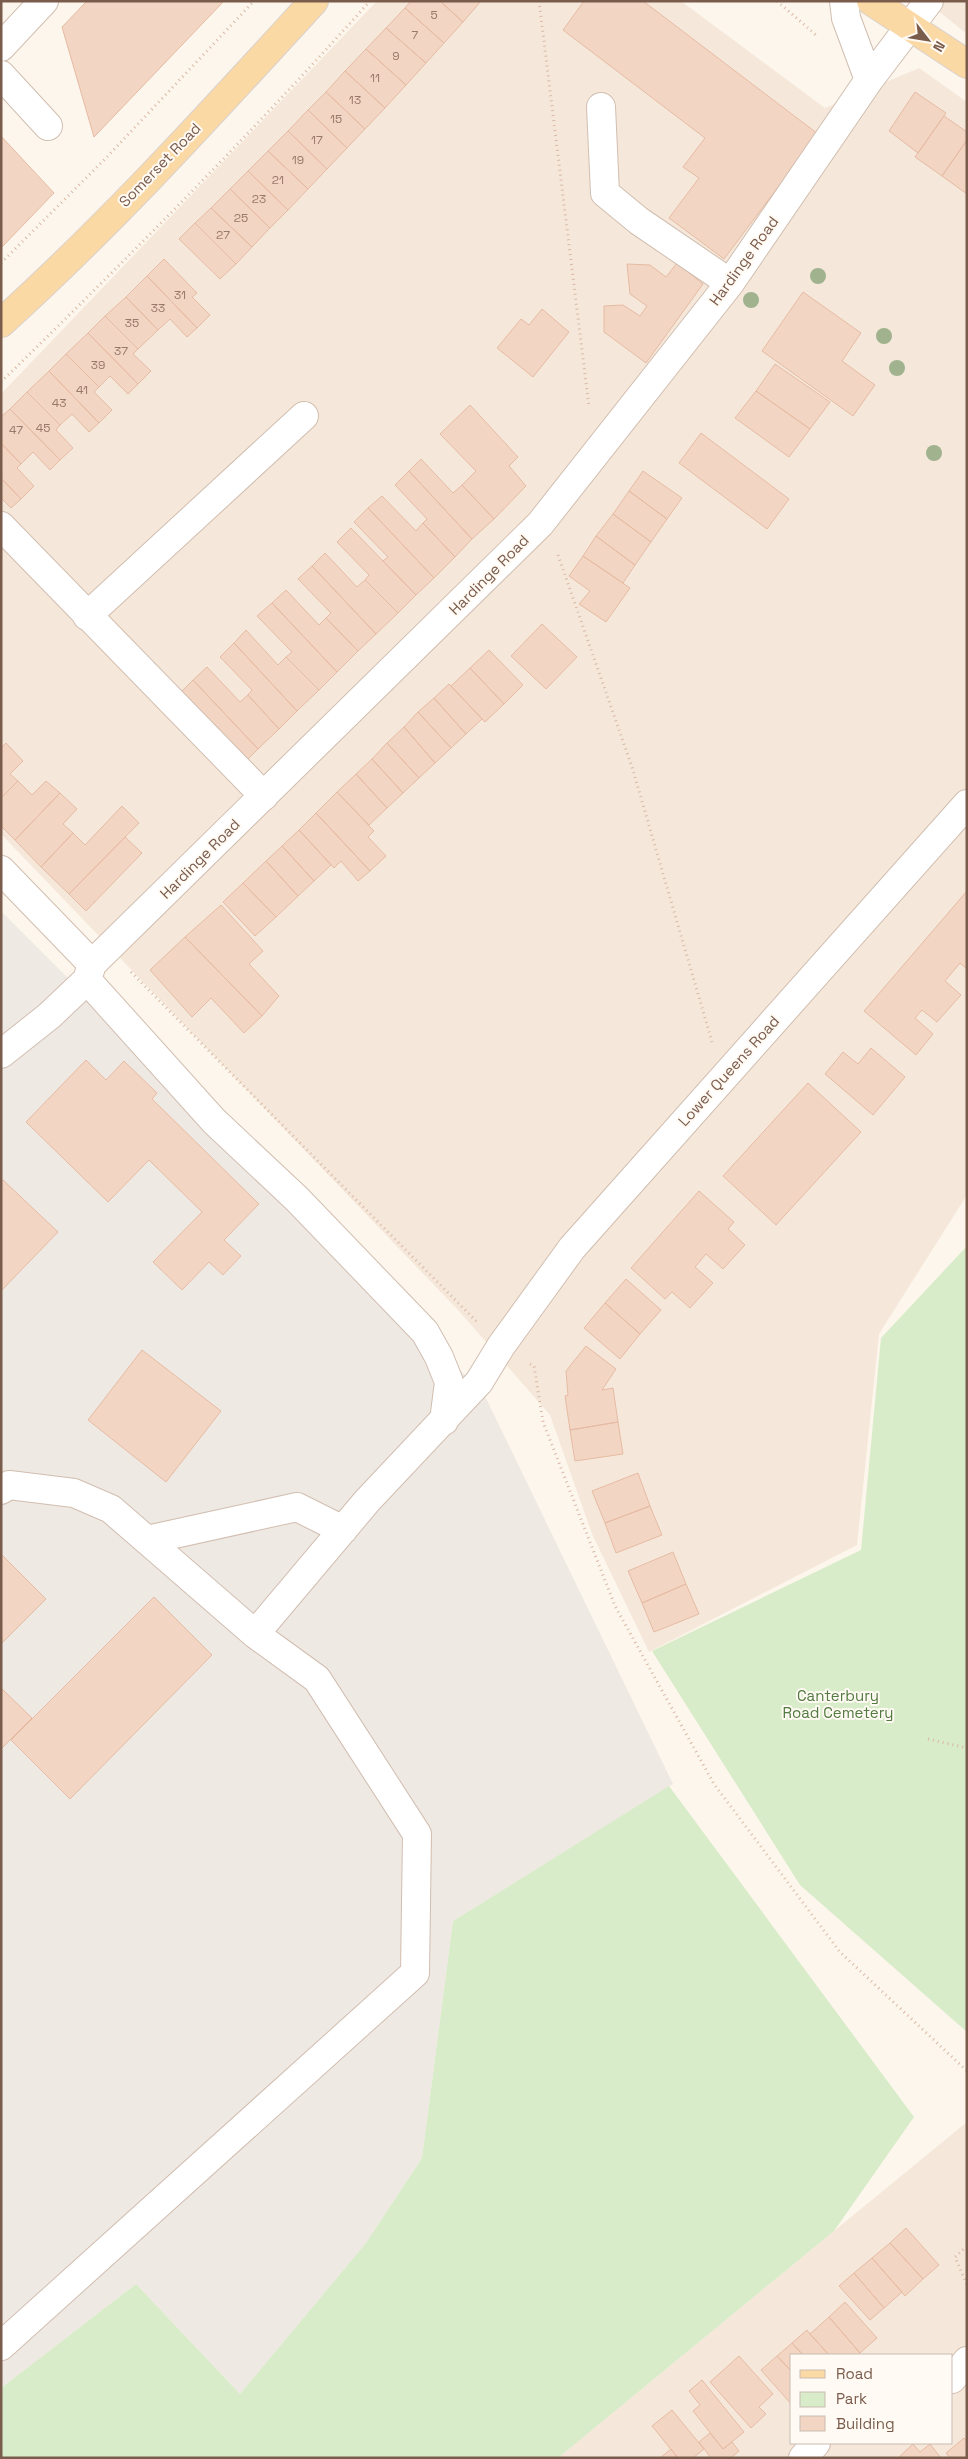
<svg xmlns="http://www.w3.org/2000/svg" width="968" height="2459" font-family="'Space Grotesk',sans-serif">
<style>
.residential{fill:#f5e8da;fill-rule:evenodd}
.industrial{fill:#efe9e4}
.green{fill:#d8ecc9}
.building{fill:#f3d5c3;stroke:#e6bba3}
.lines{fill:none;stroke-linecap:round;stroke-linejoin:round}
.minor-casing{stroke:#d1beb0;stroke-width:30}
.major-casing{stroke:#dad1cd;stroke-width:30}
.path{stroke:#d9b8a5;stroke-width:3;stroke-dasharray:1 4;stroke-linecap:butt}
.minor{stroke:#fff;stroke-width:28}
.major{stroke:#fbd9a5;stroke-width:28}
.tree{fill:#a0b28e}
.labels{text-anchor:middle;stroke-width:4;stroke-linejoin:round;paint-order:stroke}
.number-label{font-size:12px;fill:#987a6a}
.street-label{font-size:15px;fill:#7a5c4d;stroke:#fffaf3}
.park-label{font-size:15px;fill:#537a41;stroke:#fffaf3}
</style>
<rect width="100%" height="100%" fill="#fdf6ec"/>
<path class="residential" d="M377,1H681L825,108L919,68L967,102V1195L879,1334L857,1545L649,1652L592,1534L550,1415L458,1310L1,834V394Z
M926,1H967V34Z
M967,2122V2458H558L834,2231ZM792,2355H952V2443H792Z"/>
<path class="industrial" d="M1,911L484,1394L673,1784L453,1921L422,2158L366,2243L240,2394L136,2284L1,2388Z"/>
<path class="green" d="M967,1246V2032L800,1885L652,1651L861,1550L881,1338Z
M669,1786L914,2117L834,2231L558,2458H1V2388L136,2284L240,2394L366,2243L422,2158L453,1921Z"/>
<path class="building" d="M87,1H224L94,137L62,27Z
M411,1H440L463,22L444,43L405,8Z
M440,1H481L463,22Z
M584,1H643L818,134L724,259L669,218L699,178L683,167L705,138L563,30Z
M405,8L444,43L426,63L386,28Z
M386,28L426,63L406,85L366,49Z
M366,49L406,85L385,108L345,71Z
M345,71L385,108L365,129L326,92Z
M326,92L365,129L347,148L308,110Z
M915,92L946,113L918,153L889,131Z
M308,110L347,148L327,169L288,131Z
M944,116L967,132V140L942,176L915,157Z
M288,131L327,169L308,189L268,151Z
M1,136L54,193L1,248Z
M967,140V194L942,176Z
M268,151L308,189L288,210L248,171Z
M248,171L288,210L270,228L230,189Z
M230,189L270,228L252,247L211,208Z
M211,208L252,247L236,264L195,223Z
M195,223L236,264L220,279L179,239Z
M164,259L197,293L192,297L210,315L197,328L147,276Z
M677,263L703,284L646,363L604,332V306L623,305L640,316L647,306L630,294L627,264L650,265L666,277Z
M147,276L197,328L187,337L170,319L158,330L126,297Z
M803,292L861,333L842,361L875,385L853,416L762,351Z
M126,297L158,330L138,349L105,316Z
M542,309L569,332L533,377L497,348L521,319L529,325Z
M105,316L138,349L133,354L151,371L138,384L88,333Z
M88,333L138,384L128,394L110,376L99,387L66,354Z
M66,354L99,387L94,392L112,410L99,423L49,371Z
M775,364L830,402L810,429L756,391Z
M49,371L99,423L89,432L72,414L60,425L27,392Z
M756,391L810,429L789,457L735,418Z
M27,392L60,425L56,430L73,448L60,460L10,409Z
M470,405L518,457L509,466L526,486L494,519L462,485L476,471L440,434Z
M10,409L60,460L50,470L33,452L21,464L1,443V417Z
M701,433L789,499L767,529L679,463Z
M1,443L21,464L17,468L34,486L21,499L1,478Z
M421,459L453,493L462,485L494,519L472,539L409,471Z
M409,471L472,539L455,557L423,523L427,519L395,485Z
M643,471L682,498L667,519L629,491Z
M1,478L21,499L11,508L1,498Z
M629,491L667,519L651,542L613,514Z
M382,496L416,531L423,523L455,557L434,578L368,508Z
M368,508L434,578L416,595L383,561L388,557L354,522Z
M613,514L651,542L635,565L596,536Z
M351,528L416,595L398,613L365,580L369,575L337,542Z
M596,536L635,565L623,583L583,556Z
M325,553L357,587L365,580L398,613L376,634L312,566Z
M583,556L630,588L606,622L579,604L590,591L569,576Z
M312,566L376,634L358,651L326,618L331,613L298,579Z
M286,590L319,625L326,618L358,651L337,672L272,603Z
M272,603L337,672L319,690L286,657L292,652L257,616Z
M542,624L577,657L546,689L511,656Z
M246,630L278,665L286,657L319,690L297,711L234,643Z
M234,643L297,711L279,729L248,695L252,690L220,657Z
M489,650L523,685L504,704L470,668Z
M207,667L240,702L248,695L279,729L258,749L193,680Z
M470,668L504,704L485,722L451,686Z
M193,680L258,749L241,766L179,694Z
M449,684L482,719L466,734L434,698Z
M434,698L466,734L451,748L418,712Z
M418,712L451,748L435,763L404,727Z
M404,727L435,763L419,778L387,743Z
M6,743L23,761L10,774L18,781L1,798V748Z
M387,743L419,778L403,793L372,759Z
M372,759L403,793L387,808L356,774Z
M356,774L387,808L369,825L337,792Z
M18,781L32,795L46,781L60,793L15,840L1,826V798Z
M337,792L374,831L368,837L386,856L370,871L316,813Z
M60,793L77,809L63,824L73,833L41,867L15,840Z
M122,806L139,823L69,894L41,867L73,833L85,845Z
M316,813L370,871L358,881L341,861L334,868L299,830Z
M299,830L331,865L314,881L282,846Z
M125,837L142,853L86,911L69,894Z
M282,846L314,881L298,896L266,861Z
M266,861L298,896L276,917L243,883Z
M243,883L276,917L255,936L223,902Z
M967,891V969L960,963L945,981L961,995L937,1022L922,1010L915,1018L933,1034L916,1055L864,1011Z
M221,905L263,951L249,964L279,996L262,1016L185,937Z
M185,937L262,1016L244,1033L211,998L192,1017L150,970Z
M871,1048L905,1077L873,1115L825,1074L843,1052L858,1064Z
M86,1060L106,1080L124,1061L157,1093L152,1099L259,1204L224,1240L241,1256L223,1275L209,1262L182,1290L153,1262L202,1212L149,1160L108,1202L26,1122Z
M808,1083L861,1132L776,1225L723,1176Z
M3,1180L58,1232L1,1291V1181Z
M699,1191L734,1222L728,1229L745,1245L723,1269L706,1254L695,1267L713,1283L690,1308L672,1292L665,1299L631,1268Z
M626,1279L661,1310L640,1334L605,1303Z
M605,1303L640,1334L620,1359L584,1328Z
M586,1346L616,1369L602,1390L613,1388L618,1422L570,1430L565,1396L568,1395L566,1371Z
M142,1350L221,1411L166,1482L88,1420Z
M618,1422L623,1454L575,1461L570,1430Z
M638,1473L650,1506L605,1523L592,1491Z
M650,1506L662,1535L616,1553L605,1523Z
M673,1552L686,1584L642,1603L628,1571Z
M1,1554L46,1599L1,1644Z
M686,1584L699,1614L654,1632L642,1603Z
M154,1597L212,1655L70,1799L11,1740Z
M1,1688L32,1718L1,1749Z
M906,2228L939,2265L923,2279L890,2243Z
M890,2243L923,2279L905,2296L872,2258Z
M872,2258L902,2292L884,2308L854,2273Z
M854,2273L884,2308L870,2320L839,2286Z
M845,2302L877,2338L860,2353L829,2317Z
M829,2317L860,2353L857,2355H829L810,2334Z
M807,2330L810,2334L829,2355H803L792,2343Z
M792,2343L803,2355H792V2372L777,2356Z
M739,2356L773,2394L759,2407L766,2414L751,2428L710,2382Z
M777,2356L792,2372V2405L761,2370Z
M702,2380L744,2432L723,2449L693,2411L700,2405L689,2391Z
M672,2410L704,2449L693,2458H678L652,2426Z
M710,2433L723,2449L732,2442L739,2451L731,2458H711L699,2442Z
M964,2438L967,2441V2458H950L946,2453Z
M913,2444L920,2452L930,2444L941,2458H898Z
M671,2449L678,2458H660Z"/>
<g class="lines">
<g class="minor-casing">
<path id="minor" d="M844,1L846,18L869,80
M1,47L44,1
M1,75L48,126
M601,107L605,193L639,221L730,283
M1,526L264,796
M87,616L304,416
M1,870L92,964
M87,980L214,1121L297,1199L425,1332L439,1357L449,1382L444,1421
M1,1054L49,1016L87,980L92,964L540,524L730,283L869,80L929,1
M1,1490L9,1485L74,1493L111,1509L255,1634
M147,1540L297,1507L343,1530
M1,2346L415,1973L417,1834L317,1679L255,1634L367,1501L479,1382L501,1346L572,1248L967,804
M952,2379L967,2361
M803,2458L816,2443"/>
</g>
<g class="major-casing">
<path id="major" d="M871,1L967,64
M1,323C112,223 213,111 314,1"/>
</g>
<path class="path" d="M539,1L589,407
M777,1L816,35
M1,263L106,158L254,1
M1,382C128,258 252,133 370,1
M558,555L632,767L712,1042
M131,972L478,1323
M530,1364L534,1366L543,1422L615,1606L714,1784L840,1952L967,2071
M928,1739L967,1748
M967,2246L955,2257L967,2285"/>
<use href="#minor" class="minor"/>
<use href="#major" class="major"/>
</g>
<g class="tree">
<circle cx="818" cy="276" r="8"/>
<circle cx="751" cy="300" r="8"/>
<circle cx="884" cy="336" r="8"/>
<circle cx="897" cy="368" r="8"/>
<circle cx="934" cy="453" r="8"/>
</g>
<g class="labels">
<g class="number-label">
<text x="434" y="19">5</text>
<text x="415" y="39">7</text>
<text x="396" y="60">9</text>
<text x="375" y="82">11</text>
<text x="355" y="104">13</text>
<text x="336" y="123">15</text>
<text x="317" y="144">17</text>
<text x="298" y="164">19</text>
<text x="278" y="184">21</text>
<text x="259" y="203">23</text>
<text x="241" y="222">25</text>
<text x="223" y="239">27</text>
<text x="180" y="299">31</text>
<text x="158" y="312">33</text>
<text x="132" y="327">35</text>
<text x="121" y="355">37</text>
<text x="98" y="369">39</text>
<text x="82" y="394">41</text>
<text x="59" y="407">43</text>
<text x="43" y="432">45</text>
<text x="16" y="434">47</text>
</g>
<g class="street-label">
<text transform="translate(160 165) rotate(-46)" y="5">Somerset Road</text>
<text transform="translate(744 261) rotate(-54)" y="5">Hardinge Road</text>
<text transform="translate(489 575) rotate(-45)" y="5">Hardinge Road</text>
<text transform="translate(200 859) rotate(-45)" y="5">Hardinge Road</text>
<text transform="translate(729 1071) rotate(-48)" y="5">Lower Queens Road</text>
</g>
<g class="park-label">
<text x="838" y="1701">Canterbury<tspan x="838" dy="17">Road Cemetery</tspan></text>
</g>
</g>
<rect width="968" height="2459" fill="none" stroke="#7a5c4d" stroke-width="5"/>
<rect x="790" y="2354" width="162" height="90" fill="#fffaf3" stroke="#cabbb1"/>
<rect x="800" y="2370" width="25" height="8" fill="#fbd9a5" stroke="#cabbb1"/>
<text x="836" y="2379" font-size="15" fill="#7a5c4d">Road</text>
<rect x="800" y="2392" width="25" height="15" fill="#d8ecc9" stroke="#cabbb1"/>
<text x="836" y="2404" font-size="15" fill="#7a5c4d">Park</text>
<rect x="800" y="2416" width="25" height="15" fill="#f3d5c3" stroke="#cabbb1"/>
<text x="836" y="2429" font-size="15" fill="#7a5c4d">Building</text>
<g transform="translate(928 40) rotate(121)" stroke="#fffaf3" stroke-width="4" paint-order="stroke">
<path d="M0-4L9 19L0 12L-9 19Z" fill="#7a5c4d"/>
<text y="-8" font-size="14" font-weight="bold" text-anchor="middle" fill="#7a5c4d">N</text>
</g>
</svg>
